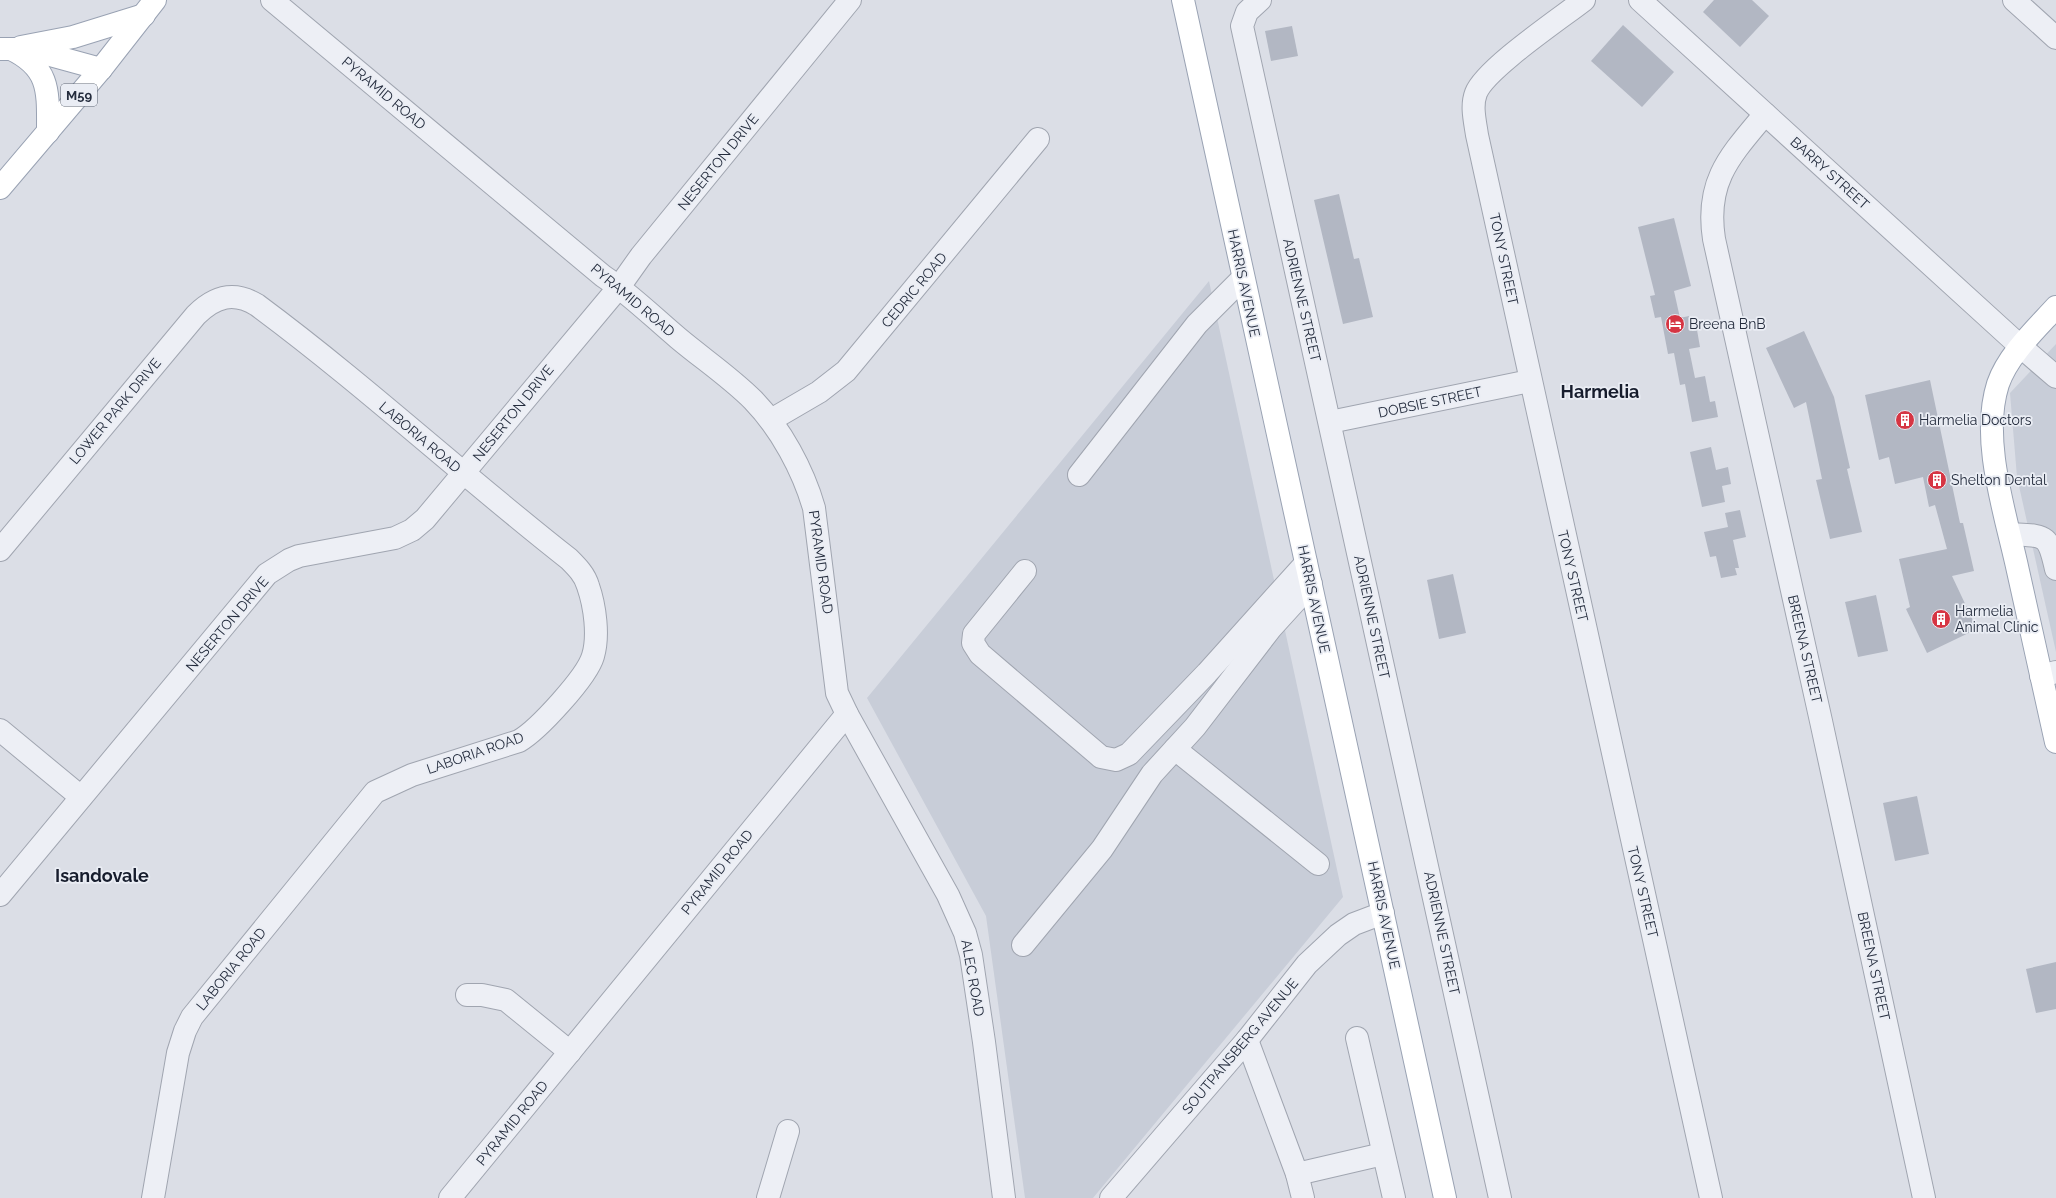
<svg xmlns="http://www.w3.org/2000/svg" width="2056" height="1198" font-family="Raleway,sans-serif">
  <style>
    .built { fill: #c8cdd8 }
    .building { fill: #b2b7c3 }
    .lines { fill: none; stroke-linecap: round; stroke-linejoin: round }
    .minor-casing { stroke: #a0a5b0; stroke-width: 24 }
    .major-casing { stroke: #99a2b3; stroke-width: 24 }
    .minor { stroke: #edeff5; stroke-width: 22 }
    .major { stroke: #fff; stroke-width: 22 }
    .labels { text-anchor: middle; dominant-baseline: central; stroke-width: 3.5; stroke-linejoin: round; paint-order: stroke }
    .shield { fill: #eaedf4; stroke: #5f6674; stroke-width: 1 }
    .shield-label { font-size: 13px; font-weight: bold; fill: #242c3d }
    .street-label { font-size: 14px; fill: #242c3d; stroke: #eaedf4 }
    .poi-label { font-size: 14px; fill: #242c3d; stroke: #eaedf4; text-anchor: start }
    .district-label { font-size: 18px; font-weight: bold; fill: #171d2d; stroke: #eaedf4 }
  </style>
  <rect width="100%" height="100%" fill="#dbdee6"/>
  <!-- built -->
  <g class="built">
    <path d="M 1209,281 L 1343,897 L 1093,1198 L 1025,1198 L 986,916 L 867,698 Z"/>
    <path d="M 2056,344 L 2056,652 L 2017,477 L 2010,393 Z"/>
  </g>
  <!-- building -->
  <g class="building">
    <path d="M 1714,0 L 1752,0 L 1769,16 L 1740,47 L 1703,12 Z"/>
    <path d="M 1623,25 L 1674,72 L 1642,107 L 1591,61 Z"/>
    <path d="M 1292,26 L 1298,56 L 1271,61 L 1265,31 Z"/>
    <path d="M 1339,194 L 1354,259 L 1359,258 L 1373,317 L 1343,324 L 1314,200 Z"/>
    <path d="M 1674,218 L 1691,286 L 1674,291 L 1680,318 L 1689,316 L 1692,331 L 1697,330 L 1700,347 L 1689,349 L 1695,378 L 1705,376 L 1710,402 L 1715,401 L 1718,417 L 1692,422 L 1685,384 L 1680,385 L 1674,353 L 1668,354 L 1661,317 L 1655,318 L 1650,296 L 1655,295 L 1638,227 Z"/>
    <path d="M 1804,331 L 1834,397 L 1850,468 L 1847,469 L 1862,532 L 1830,539 L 1816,480 L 1822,479 L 1806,402 L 1794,408 L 1766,348 Z"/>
    <path d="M 1930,380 L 1960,523 L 1963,523 L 1974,571 L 1952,576 L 1977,629 L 1927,653 L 1906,609 L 1910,607 L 1899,559 L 1947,549 L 1935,505 L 1929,507 L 1923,477 L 1895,484 L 1889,457 L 1879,460 L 1865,395 Z"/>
    <path d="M 1711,447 L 1716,470 L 1728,467 L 1731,484 L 1722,486 L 1725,502 L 1702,507 L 1690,452 Z"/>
    <path d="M 1740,510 L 1746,537 L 1733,540 L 1739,568 L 1735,568 L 1737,575 L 1721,578 L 1716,556 L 1710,557 L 1704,532 L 1728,527 L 1725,513 Z"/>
    <path d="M 1453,574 L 1466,633 L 1439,639 L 1427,580 Z"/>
    <path d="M 1876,595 L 1888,651 L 1858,657 L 1845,602 Z"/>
    <path d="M 1917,796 L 1929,854 L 1895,861 L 1883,803 Z"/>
    <path d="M 2056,962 L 2056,1009 L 2036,1013 L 2026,969 Z"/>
  </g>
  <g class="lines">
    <!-- minor casing -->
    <g class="minor-casing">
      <g id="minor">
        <path d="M 272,0 L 603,276 C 630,294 653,317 678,338 C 703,359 730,377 753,400 C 781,429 803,470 814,508 L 837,693 L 847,714 L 450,1198"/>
        <path d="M 1260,0 L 1247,12 L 1242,26 L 1500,1198"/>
        <path d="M 1584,0 C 1561,18 1485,69 1476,93 C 1471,106 1475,121 1477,135 L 1711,1198"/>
        <path d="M 1640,0 L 2020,346 L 2056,377"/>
        <path d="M 2014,0 L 2056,38"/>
        <path d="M 1765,114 C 1730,156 1705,181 1714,239 L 1821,721 L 1924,1198"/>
        <path d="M 771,420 L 819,392 L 846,371 L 1038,139"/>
        <path d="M 1330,422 L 1530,381"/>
        <path d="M 1079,475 L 1197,324 L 1243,278"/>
        <path d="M 2010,534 C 2046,536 2048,533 2056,569"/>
        <path d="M 0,550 L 196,315 C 215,296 234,291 257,305 C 365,385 463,476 569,559 C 577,567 585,575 588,586 C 595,606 599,636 593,656 C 587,677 538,730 519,741 L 412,775 L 375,792 L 192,1017 L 185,1031 L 178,1053 L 153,1198"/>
        <path d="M 1025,571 L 974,634 L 973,643 L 980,654 L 1101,757 L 1116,760 L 1129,754 L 1207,673 L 1306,563"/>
        <path d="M 2041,676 L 2056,672"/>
        <path d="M 847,714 L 948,895 L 965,933 L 971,955 L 984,1042 L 1004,1198"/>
        <path d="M 0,730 L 81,797"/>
        <path d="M 1175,749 L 1318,864"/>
        <path d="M 0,895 L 267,574 L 289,560 L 299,556 L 395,538 L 412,530 L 425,519 L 619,287 L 641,256 L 850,0"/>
        <path d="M 1023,945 L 1102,849 L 1152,774 L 1195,727 L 1271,628 L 1311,584"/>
        <path d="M 467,995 L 482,995 L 506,1000 L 570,1052"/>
        <path d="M 1357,1038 L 1394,1198"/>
        <path d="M 1247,1040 L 1297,1174 L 1303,1198"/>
        <path d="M 1297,1174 L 1383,1154"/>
        <path d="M 768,1198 L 788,1131"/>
        <path d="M 1111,1198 L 1247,1040 L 1307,964 L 1338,935 L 1354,924 L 1383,913"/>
      </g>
    </g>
    <!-- major casing -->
    <g class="major-casing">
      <g id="major">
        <path d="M 1183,0 L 1445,1198"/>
        <path d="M 21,47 L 73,37 L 144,15"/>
        <path d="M 0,49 L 28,49 L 101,69"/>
        <path d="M 11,49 C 51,68 48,93 48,132"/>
        <path d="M 0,188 L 101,69 L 155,0"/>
        <path d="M 2056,307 C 2036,329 2008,355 1998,384 C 1980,440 2006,515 2018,571 C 2031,628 2043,685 2056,742"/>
      </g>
    </g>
    <!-- minor -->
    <use href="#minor" class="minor"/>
    <!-- major -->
    <use href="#major" class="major"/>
  </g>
  <!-- icons -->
  <defs>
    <g id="hotel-disc" transform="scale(1)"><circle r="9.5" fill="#d63543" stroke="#eaedf4"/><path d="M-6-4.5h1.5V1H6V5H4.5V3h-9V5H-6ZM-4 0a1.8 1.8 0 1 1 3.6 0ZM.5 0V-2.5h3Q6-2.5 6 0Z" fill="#fff"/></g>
    <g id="building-disc" transform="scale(1)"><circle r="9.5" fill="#d63543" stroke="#eaedf4"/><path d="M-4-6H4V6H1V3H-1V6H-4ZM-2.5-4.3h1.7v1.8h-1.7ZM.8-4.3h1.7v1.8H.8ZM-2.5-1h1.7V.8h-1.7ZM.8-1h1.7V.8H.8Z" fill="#fff"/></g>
  </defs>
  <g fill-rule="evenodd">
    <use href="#hotel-disc" x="1675" y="324"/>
    <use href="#building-disc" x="1905" y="420"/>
    <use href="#building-disc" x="1937" y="480"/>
    <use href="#building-disc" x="1941" y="619"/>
  </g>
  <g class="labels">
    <!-- shield labels -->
    <rect class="shield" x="61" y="84" width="36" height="22" rx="3"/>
    <g class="shield-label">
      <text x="79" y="95">M59</text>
    </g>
    <!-- street labels -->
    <g class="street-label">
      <text transform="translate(384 93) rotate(40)">PYRAMID ROAD</text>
      <text transform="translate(718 162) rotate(-51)">NESERTON DRIVE</text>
      <text transform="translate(1830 173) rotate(42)">BARRY STREET</text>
      <text transform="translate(1504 259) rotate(78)">TONY STREET</text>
      <text transform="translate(1244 283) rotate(78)">HARRIS AVENUE</text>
      <text transform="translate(914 290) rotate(-50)">CEDRIC ROAD</text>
      <text transform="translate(633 300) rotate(40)">PYRAMID ROAD</text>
      <text transform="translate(1302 300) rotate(77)">ADRIENNE STREET</text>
      <text transform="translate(1430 402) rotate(-12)">DOBSIE STREET</text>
      <text transform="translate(115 411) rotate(-50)">LOWER PARK DRIVE</text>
      <text transform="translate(513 413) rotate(-51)">NESERTON DRIVE</text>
      <text transform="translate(420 437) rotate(40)">LABORIA ROAD</text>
      <text transform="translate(821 562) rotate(82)">PYRAMID ROAD</text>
      <text transform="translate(1573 576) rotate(77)">TONY STREET</text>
      <text transform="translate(1314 599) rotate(78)">HARRIS AVENUE</text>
      <text transform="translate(1372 617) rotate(78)">ADRIENNE STREET</text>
      <text transform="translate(227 624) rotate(-50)">NESERTON DRIVE</text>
      <text transform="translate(1805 649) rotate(77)">BREENA STREET</text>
      <text transform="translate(475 753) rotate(-19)">LABORIA ROAD</text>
      <text transform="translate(717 872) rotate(-51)">PYRAMID ROAD</text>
      <text transform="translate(1643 892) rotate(77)">TONY STREET</text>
      <text transform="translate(1384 915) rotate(78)">HARRIS AVENUE</text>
      <text transform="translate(1442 933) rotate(78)">ADRIENNE STREET</text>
      <text transform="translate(1874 966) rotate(78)">BREENA STREET</text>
      <text transform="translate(231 969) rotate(-51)">LABORIA ROAD</text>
      <text transform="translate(973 978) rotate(80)">ALEC ROAD</text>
      <text transform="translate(1240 1046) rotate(-50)">SOUTPANSBERG AVENUE</text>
      <text transform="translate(512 1123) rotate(-51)">PYRAMID ROAD</text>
    </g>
    <!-- poi labels -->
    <g class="poi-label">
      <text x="1689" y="324">Breena BnB</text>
      <text x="1919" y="420">Harmelia Doctors</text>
      <text x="1951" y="480">Shelton Dental</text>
      <text x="1955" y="611">Harmelia<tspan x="1955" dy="16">Animal Clinic</tspan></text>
    </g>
    <!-- district labels -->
    <g class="district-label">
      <text x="1600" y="391">Harmelia</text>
      <text x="102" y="875">Isandovale</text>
    </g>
  </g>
</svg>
